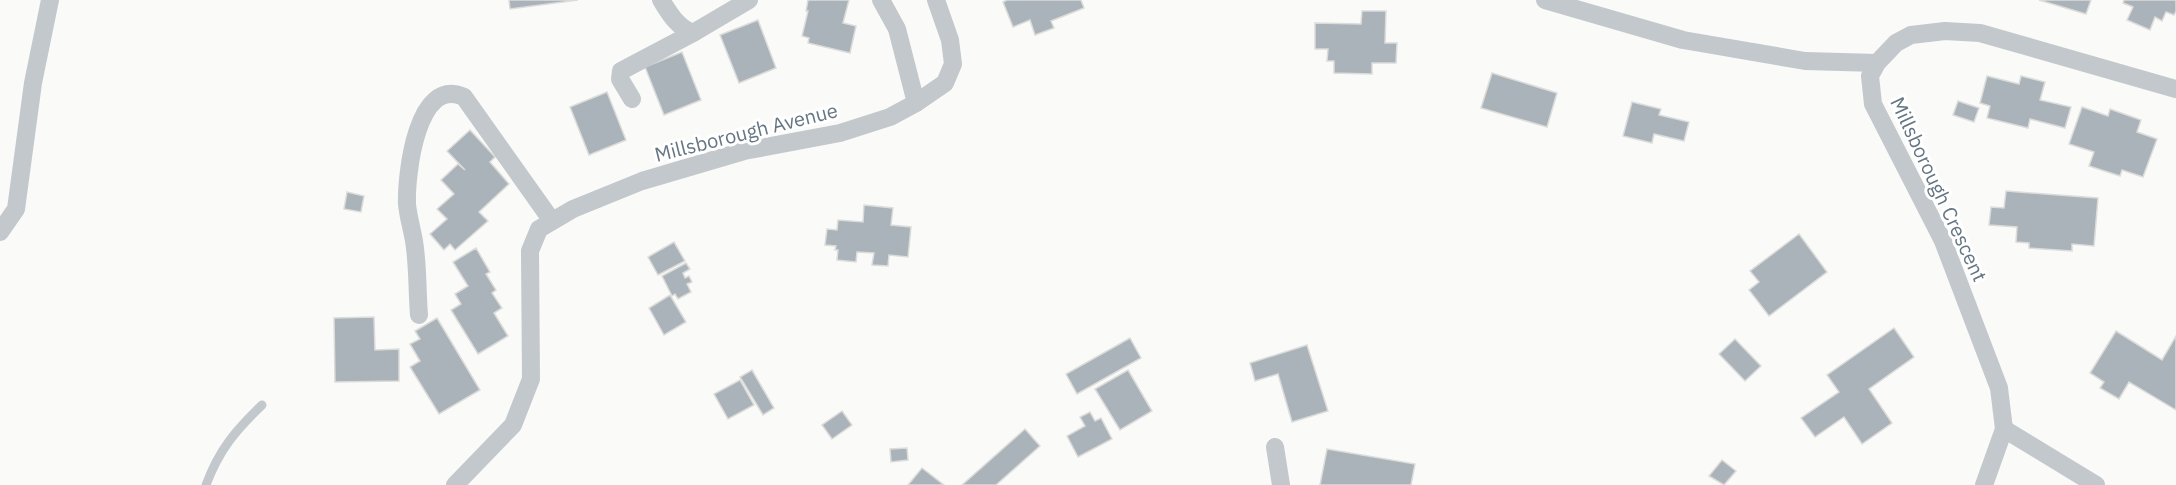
<svg xmlns="http://www.w3.org/2000/svg" width="2176" height="485" font-family="'IBM Plex Sans',sans-serif">
  <style>
    .building { fill: #aab3b9; stroke: #dcdcda; stroke-width: 1.5 }
    .lines { fill: none; stroke-linecap: round; stroke-linejoin: round }
    .lane { stroke: #c3c8cc; stroke-width: 9 }
    .street { stroke: #c3c8cc; stroke-width: 18 }
    .labels { text-anchor: middle; dominant-baseline: central; stroke-width: 6; stroke-linejoin: round; paint-order: stroke }
    .street-label { font-size: 20px; fill: #657683; stroke: #fff }
  </style>
  <rect width="100%" height="100%" fill="#fafaf8"/>
  <!-- building -->
  <g class="building">
    <path d="M 509,0 L 578,0 L 510,9 Z"/>
    <path d="M 808,0 L 849,0 L 843,23 L 856,26 L 850,53 L 808,43 L 809,38 L 802,36 L 808,11 L 806,11 Z"/>
    <path d="M 1007,0 L 1081,0 L 1084,8 L 1051,21 L 1054,28 L 1035,35 L 1030,20 L 1013,27 L 1003,2 Z"/>
    <path d="M 2039,0 L 2091,0 L 2086,14 Z"/>
    <path d="M 2124,0 L 2176,0 L 2176,11 L 2174,15 L 2166,12 L 2162,21 L 2155,17 L 2150,30 L 2127,20 L 2133,7 L 2123,3 Z"/>
    <path d="M 1362,11 L 1386,11 L 1385,43 L 1397,43 L 1396,63 L 1372,63 L 1372,74 L 1334,73 L 1334,61 L 1327,61 L 1328,49 L 1315,49 L 1315,23 L 1361,24 Z"/>
    <path d="M 758,20 L 776,68 L 739,83 L 720,35 Z"/>
    <path d="M 682,52 L 701,100 L 664,115 L 645,67 Z"/>
    <path d="M 1492,73 L 1557,93 L 1547,127 L 1481,108 Z"/>
    <path d="M 1987,76 L 2019,84 L 2021,76 L 2045,82 L 2040,100 L 2071,107 L 2065,128 L 2030,119 L 2028,128 L 1987,118 L 1990,106 L 1980,103 Z"/>
    <path d="M 607,92 L 626,140 L 589,155 L 570,107 Z"/>
    <path d="M 1958,101 L 1979,108 L 1974,122 L 1953,115 Z"/>
    <path d="M 1632,102 L 1661,109 L 1659,115 L 1689,122 L 1684,141 L 1654,134 L 1652,143 L 1623,136 Z"/>
    <path d="M 2082,107 L 2108,116 L 2110,109 L 2141,120 L 2137,132 L 2157,139 L 2143,177 L 2122,170 L 2120,176 L 2089,166 L 2094,152 L 2069,144 Z"/>
    <path d="M 470,130 L 495,157 L 490,162 L 509,184 L 479,212 L 488,221 L 455,250 L 450,244 L 444,250 L 430,234 L 447,219 L 437,209 L 454,194 L 441,180 L 458,164 L 465,170 L 447,151 Z"/>
    <path d="M 2006,191 L 2098,198 L 2094,246 L 2072,244 L 2072,251 L 2029,248 L 2029,243 L 2016,242 L 2017,227 L 1989,225 L 1991,207 L 2004,208 Z"/>
    <path d="M 347,192 L 364,196 L 361,212 L 344,209 Z"/>
    <path d="M 864,205 L 893,208 L 891,225 L 911,227 L 908,257 L 889,255 L 888,266 L 872,265 L 874,253 L 857,252 L 856,262 L 837,260 L 838,250 L 835,250 L 836,246 L 825,245 L 827,229 L 837,230 L 838,220 L 863,222 Z"/>
    <path d="M 1799,234 L 1827,272 L 1769,316 L 1749,290 L 1759,282 L 1750,271 Z"/>
    <path d="M 674,242 L 685,261 L 658,275 L 648,257 Z"/>
    <path d="M 476,248 L 490,272 L 486,274 L 496,290 L 492,293 L 502,308 L 494,313 L 508,336 L 478,354 L 451,310 L 461,304 L 455,294 L 468,286 L 453,262 Z"/>
    <path d="M 686,263 L 690,269 L 683,273 L 685,278 L 689,276 L 692,282 L 687,284 L 691,292 L 678,299 L 675,294 L 672,296 L 662,276 Z"/>
    <path d="M 670,295 L 686,322 L 664,335 L 649,308 Z"/>
    <path d="M 374,317 L 375,350 L 399,349 L 399,381 L 335,382 L 334,318 Z"/>
    <path d="M 437,318 L 480,390 L 439,414 L 410,367 L 420,361 L 410,344 L 420,339 L 415,331 Z"/>
    <path d="M 1894,328 L 1914,357 L 1869,389 L 1892,423 L 1862,444 L 1844,417 L 1815,437 L 1801,418 L 1839,392 L 1827,375 Z"/>
    <path d="M 2116,331 L 2162,360 L 2176,336 L 2176,410 L 2129,382 L 2119,399 L 2100,388 L 2104,382 L 2090,373 Z"/>
    <path d="M 1130,338 L 1141,358 L 1077,394 L 1066,374 Z"/>
    <path d="M 1735,339 L 1761,366 L 1745,381 L 1719,354 Z"/>
    <path d="M 1307,345 L 1328,411 L 1292,422 L 1278,374 L 1255,381 L 1250,363 Z"/>
    <path d="M 752,370 L 774,408 L 763,415 L 740,377 Z"/>
    <path d="M 1128,370 L 1152,411 L 1120,430 L 1095,389 Z"/>
    <path d="M 740,380 L 754,405 L 728,419 L 714,394 Z"/>
    <path d="M 842,411 L 852,425 L 832,439 L 822,425 Z"/>
    <path d="M 1090,412 L 1095,421 L 1101,418 L 1112,439 L 1078,457 L 1067,436 L 1085,426 L 1080,417 Z"/>
    <path d="M 1025,429 L 1040,446 L 996,485 L 962,485 Z"/>
    <path d="M 907,448 L 908,460 L 891,462 L 890,449 Z"/>
    <path d="M 1327,449 L 1415,464 L 1411,485 L 1320,485 Z"/>
    <path d="M 1722,460 L 1736,471 L 1724,485 L 1709,476 Z"/>
    <path d="M 922,468 L 944,485 L 908,485 Z"/>
  </g>
  <g class="lines">
    <!-- lane -->
    <path class="lane" d="M 206,485 C 219,450 235,431 262,405"/>
    <!-- street -->
    <g class="street">
      <path d="M 661,0 C 670,14 677,27 693,33 L 749,0"/>
      <path d="M 881,0 L 897,29 L 916,103"/>
      <path d="M 1545,0 L 1683,40 L 1805,61 L 1877,63"/>
      <path d="M 632,99 L 620,79 L 621,71 L 693,33"/>
      <path d="M 0,232 L 16,209 L 33,83 L 50,0"/>
      <path d="M 419,315 C 417,290 418,265 414,241 C 412,229 408,216 407,204 C 406,174 417,75 464,97 L 552,221"/>
      <path d="M 2004,429 L 2096,485"/>
      <path d="M 1275,447 L 1281,485"/>
      <path d="M 455,485 L 513,425 L 531,379 L 530,251 L 539,229 L 573,209 L 642,181 L 744,151 L 840,133 L 890,117 L 916,103 L 945,83 L 953,64 L 950,40 L 936,0"/>
      <path d="M 1984,485 L 2004,429 L 1999,388 L 1943,241 L 1873,104 L 1870,76 L 1877,63 L 1896,43 L 1911,35 L 1945,31 L 1980,33 L 2176,89"/>
    </g>
  </g>
  <g class="labels">
    <!-- street labels -->
    <g class="street-label">
      <text transform="translate(746 132) rotate(-14)">Millsborough Avenue</text>
      <text transform="translate(1939 189) rotate(65)">Millsborough Crescent</text>
    </g>
  </g>
</svg>
